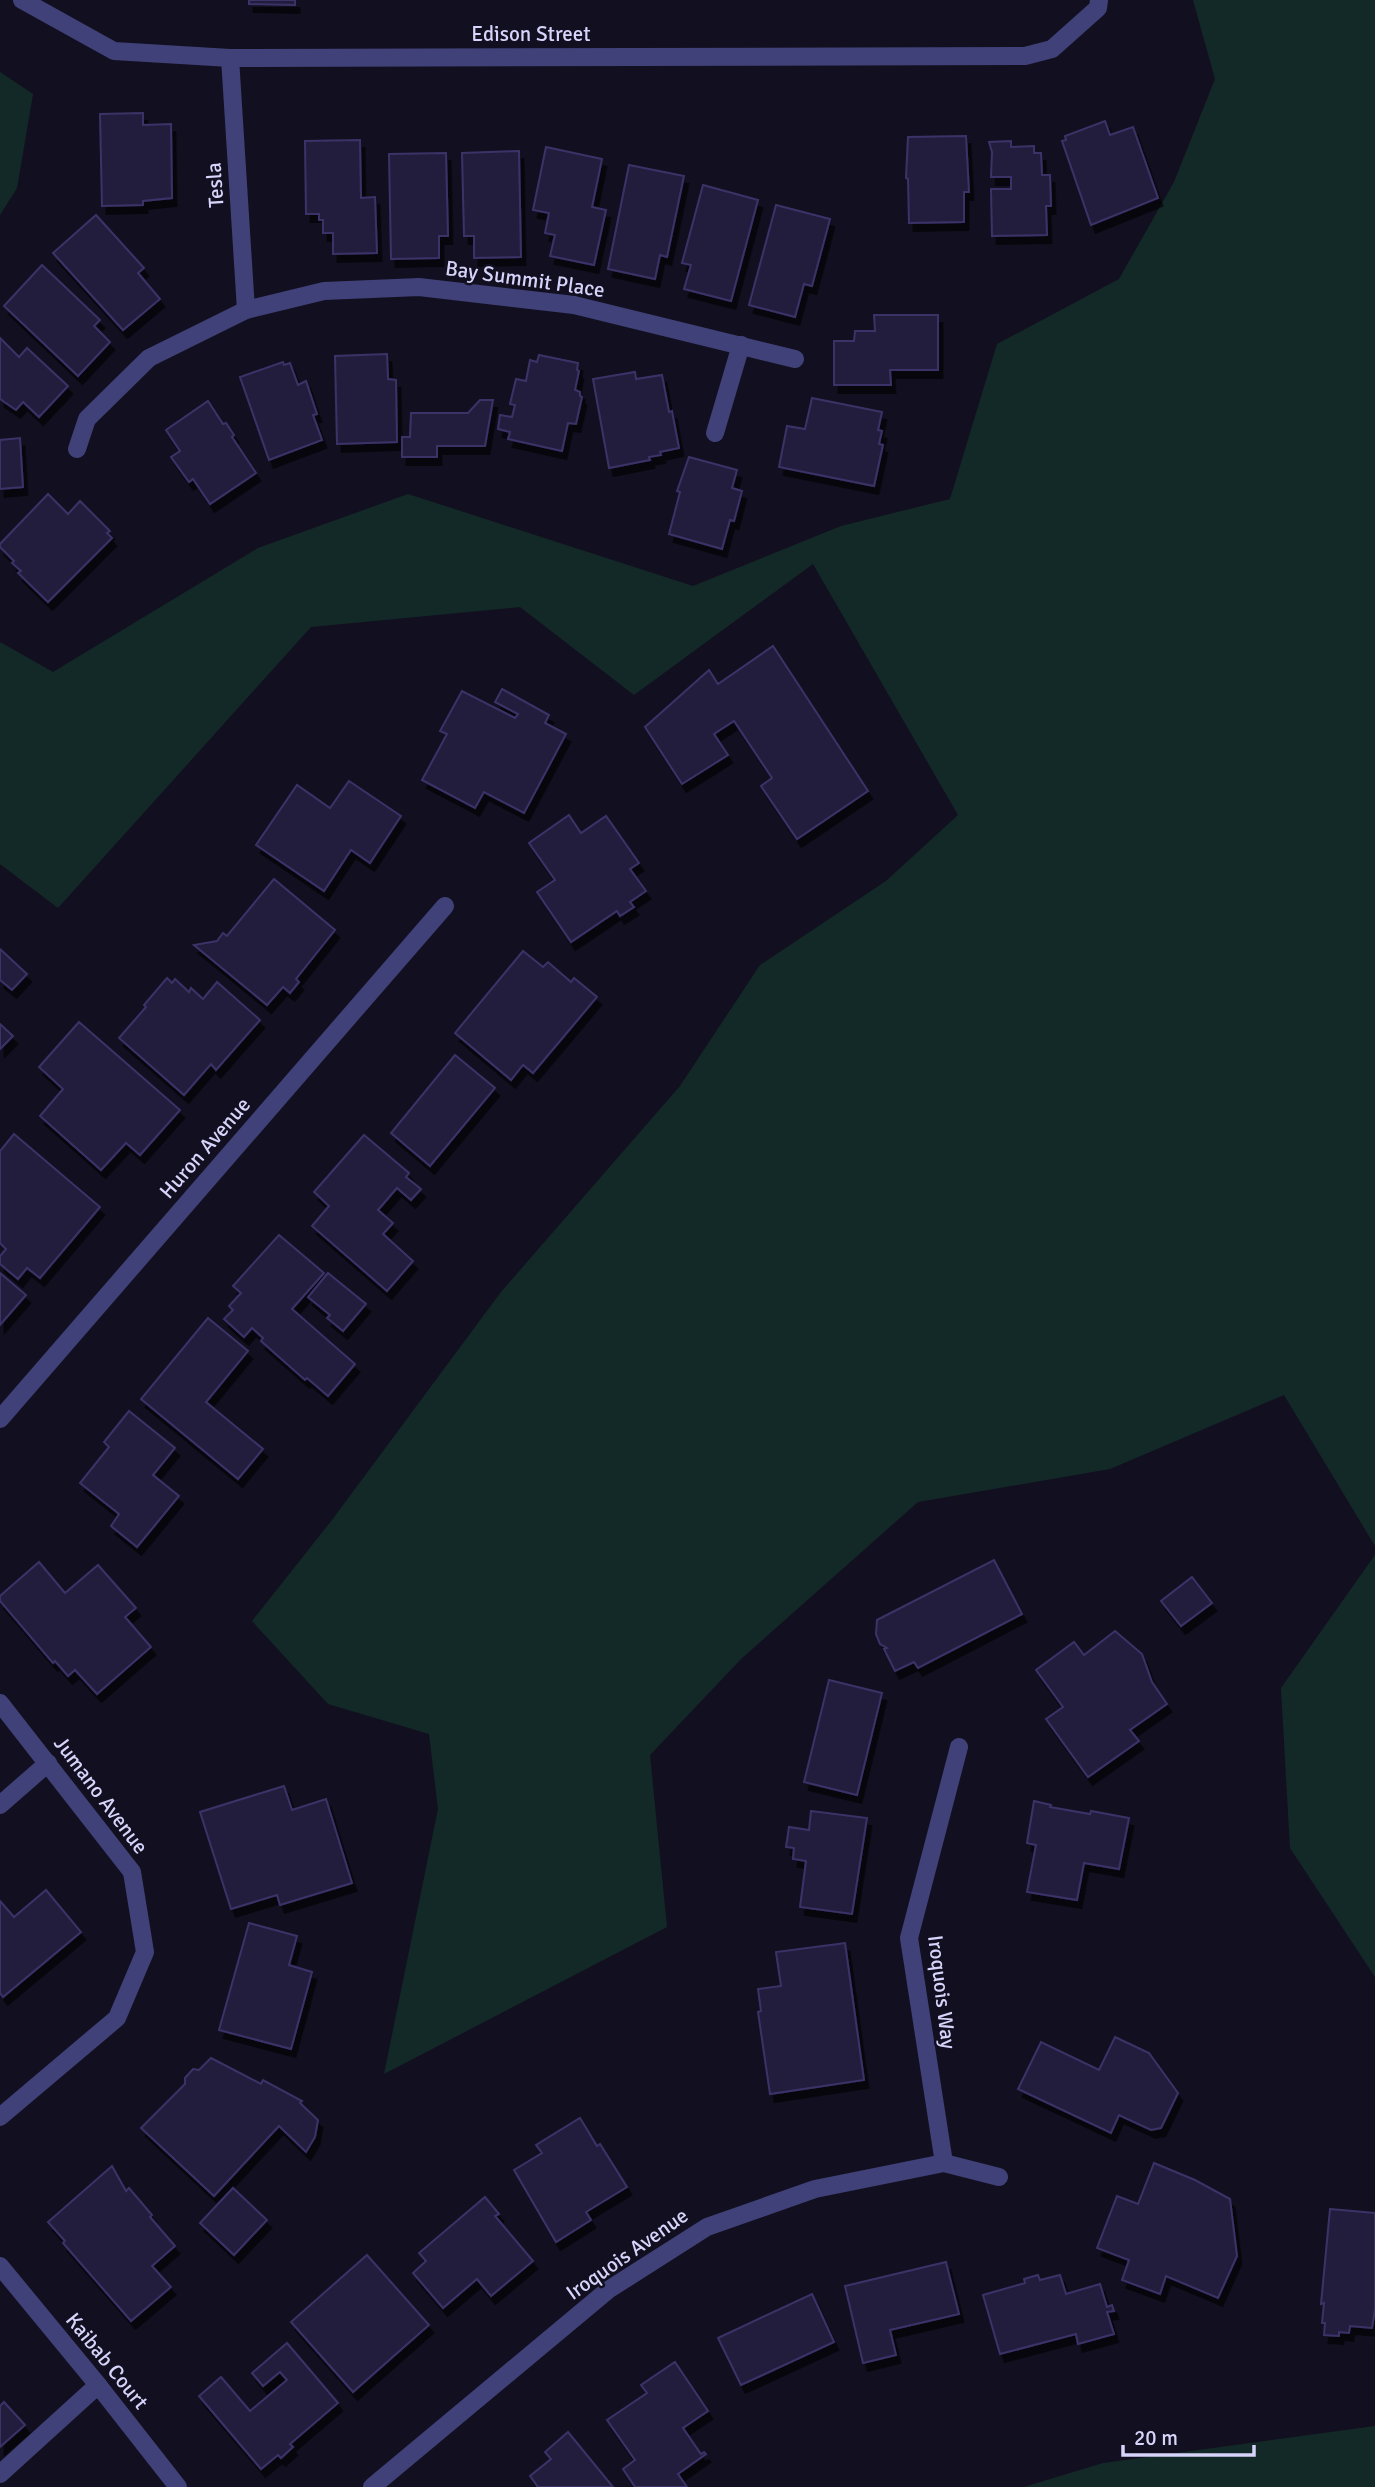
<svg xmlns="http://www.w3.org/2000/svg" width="1375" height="2487" font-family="Signika,sans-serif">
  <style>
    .green { fill: #132927 }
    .building { fill: #231e3e; stroke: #3b3367; stroke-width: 2; filter: url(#shadow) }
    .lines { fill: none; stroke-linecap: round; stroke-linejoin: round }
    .service { stroke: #404179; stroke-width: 18 }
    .minor { stroke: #404179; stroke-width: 18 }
    .tertiary { stroke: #404179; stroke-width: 18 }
    .labels { text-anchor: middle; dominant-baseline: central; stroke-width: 5; stroke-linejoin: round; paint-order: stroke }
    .street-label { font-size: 21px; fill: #d6d4fa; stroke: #121020 }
  </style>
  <defs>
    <filter id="shadow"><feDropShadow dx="4.5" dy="8" stdDeviation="0" flood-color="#0009"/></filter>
  </defs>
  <rect width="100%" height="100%" fill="#121020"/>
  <!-- green -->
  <g class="green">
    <path d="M 1193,0 L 1375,0 L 1375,1546 L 1284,1395 L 1110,1469 L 918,1502 L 741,1659 L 650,1755 L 667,1927 L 384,2074 L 438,1809 L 429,1734 L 328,1704 L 252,1621 L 332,1520 L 501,1292 L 680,1086 L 760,965 L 886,881 L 958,815 L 813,564 L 634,695 L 520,607 L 311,627 L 58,908 L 0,864 L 0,642 L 53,672 L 258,548 L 408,494 L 693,586 L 841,526 L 950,499 L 997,344 L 1119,279 L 1174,182 L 1215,79 Z"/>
    <path d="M 0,72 L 33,94 L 17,188 L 0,215 Z"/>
    <path d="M 1375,1555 L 1375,1977 L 1290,1848 L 1281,1688 Z"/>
    <path d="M 1375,2426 L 1375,2487 L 1024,2487 L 1103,2463 Z"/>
  </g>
  <!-- building -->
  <g class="building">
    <path d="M 249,0 L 295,0 L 295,5 L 249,4 Z"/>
    <path d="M 143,113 L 143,125 L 171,124 L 172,198 L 143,201 L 143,205 L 102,206 L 100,114 Z"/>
    <path d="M 1105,121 L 1110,135 L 1133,127 L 1158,198 L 1091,225 L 1062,141 L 1066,140 L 1065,136 Z"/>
    <path d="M 966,136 L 969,192 L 964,192 L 964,222 L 909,223 L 908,179 L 906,178 L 908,137 Z"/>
    <path d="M 360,140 L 361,198 L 375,197 L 377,253 L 333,254 L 333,233 L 323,233 L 323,220 L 319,220 L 319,214 L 306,214 L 305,141 Z"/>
    <path d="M 1011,141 L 1011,147 L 1034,146 L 1034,153 L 1041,153 L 1042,175 L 1050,175 L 1051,206 L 1046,206 L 1047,235 L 992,236 L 991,189 L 1011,189 L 1011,177 L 991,177 L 992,152 L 989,142 Z"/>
    <path d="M 546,147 L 602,159 L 592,207 L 606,210 L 594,265 L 550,256 L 555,235 L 545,233 L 549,213 L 533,210 Z"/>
    <path d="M 519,151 L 521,257 L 474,258 L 474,236 L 464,236 L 462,153 Z"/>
    <path d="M 446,153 L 448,236 L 439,236 L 439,258 L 391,259 L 389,154 Z"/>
    <path d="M 629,165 L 684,176 L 667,257 L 660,255 L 655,279 L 608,269 Z"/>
    <path d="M 703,185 L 758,200 L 731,301 L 684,289 L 691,265 L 682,263 Z"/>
    <path d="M 776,205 L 830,219 L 812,286 L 804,284 L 795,317 L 749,305 Z"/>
    <path d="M 96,215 L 144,268 L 138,273 L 160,299 L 123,330 L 53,253 Z"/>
    <path d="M 42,265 L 100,320 L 94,326 L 110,342 L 78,376 L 4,306 Z"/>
    <path d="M 874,315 L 938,315 L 938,370 L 890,370 L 891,385 L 834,385 L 834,341 L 854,341 L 855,331 L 875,331 Z"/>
    <path d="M 0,338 L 19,357 L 27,348 L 68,386 L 39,417 L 23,402 L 16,410 L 0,399 Z"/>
    <path d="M 387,354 L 388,379 L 396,380 L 397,442 L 337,444 L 335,356 Z"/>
    <path d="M 539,355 L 578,363 L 577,370 L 579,371 L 575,390 L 580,392 L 580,396 L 582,397 L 576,424 L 568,423 L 562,451 L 508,439 L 510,432 L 498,429 L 500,415 L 512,417 L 515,405 L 510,404 L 516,379 L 526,381 L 530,360 L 537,362 Z"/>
    <path d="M 283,362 L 284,365 L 290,363 L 298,385 L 306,381 L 317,414 L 313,415 L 322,440 L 269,460 L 240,377 Z"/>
    <path d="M 635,372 L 636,379 L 662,375 L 669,412 L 672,411 L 679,448 L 660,452 L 661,455 L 649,457 L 650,460 L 609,468 L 593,379 Z"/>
    <path d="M 812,398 L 882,412 L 878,430 L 882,431 L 879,444 L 883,445 L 874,486 L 779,467 L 787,426 L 805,429 Z"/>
    <path d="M 480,400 L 493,400 L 485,446 L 437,446 L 437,457 L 402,457 L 402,437 L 410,437 L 411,413 L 468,413 Z"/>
    <path d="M 208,401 L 223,424 L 226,423 L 234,435 L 232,437 L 256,473 L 210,504 L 193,479 L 189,482 L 171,457 L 180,451 L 166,430 Z"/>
    <path d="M 20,438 L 23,487 L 0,489 L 0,440 Z"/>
    <path d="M 689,457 L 737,470 L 732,488 L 742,491 L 734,521 L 730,520 L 722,549 L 669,534 L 680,492 L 677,491 Z"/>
    <path d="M 48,494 L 68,514 L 80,501 L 110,531 L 107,533 L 112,538 L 48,602 L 18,573 L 21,571 L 12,563 L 14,561 L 0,547 L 0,544 Z"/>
    <path d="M 773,646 L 868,791 L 797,839 L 761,786 L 772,778 L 734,721 L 714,734 L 728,755 L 682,784 L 645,727 L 709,670 L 718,684 Z"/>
    <path d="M 502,689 L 549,715 L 545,723 L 566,734 L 524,813 L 484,792 L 475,808 L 422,780 L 447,734 L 440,731 L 462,691 L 515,718 L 518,714 L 495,702 Z"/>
    <path d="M 349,781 L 401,816 L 370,863 L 351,850 L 324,891 L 256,845 L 297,785 L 330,808 Z"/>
    <path d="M 569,815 L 581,833 L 606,816 L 639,863 L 630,869 L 646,891 L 630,902 L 634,907 L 620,916 L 617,911 L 571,942 L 537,892 L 555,880 L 529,843 Z"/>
    <path d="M 274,879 L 335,930 L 296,979 L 299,982 L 290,993 L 283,987 L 267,1005 L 194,945 L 217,941 L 223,933 L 227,936 Z"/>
    <path d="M 0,949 L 27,974 L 12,990 L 0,980 Z"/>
    <path d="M 523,951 L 543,967 L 548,962 L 571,982 L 574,978 L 597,997 L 533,1073 L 523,1065 L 511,1080 L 455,1033 Z"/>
    <path d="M 167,978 L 172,983 L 175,979 L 189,992 L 191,988 L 203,999 L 217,982 L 260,1020 L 216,1070 L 211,1064 L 184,1095 L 119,1038 L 146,1007 L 144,1005 Z"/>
    <path d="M 79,1022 L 180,1110 L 140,1155 L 126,1143 L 101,1170 L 40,1116 L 63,1089 L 39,1067 Z"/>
    <path d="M 0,1024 L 13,1036 L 0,1049 Z"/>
    <path d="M 455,1055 L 495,1088 L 430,1166 L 391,1133 Z"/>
    <path d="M 14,1134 L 100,1207 L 40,1278 L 27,1268 L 18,1279 L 0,1264 L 0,1256 L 6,1249 L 0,1243 L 0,1151 Z"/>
    <path d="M 364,1135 L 409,1173 L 406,1177 L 421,1189 L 411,1200 L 397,1188 L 378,1210 L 393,1223 L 383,1234 L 413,1261 L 387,1291 L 312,1226 L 329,1206 L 314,1192 Z"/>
    <path d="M 279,1235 L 324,1273 L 292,1309 L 355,1364 L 328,1396 L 307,1378 L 305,1380 L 261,1341 L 263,1338 L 252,1328 L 244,1337 L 224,1319 L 233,1310 L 229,1306 L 241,1293 L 233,1286 Z"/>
    <path d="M 0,1273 L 26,1295 L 0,1325 Z"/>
    <path d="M 328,1273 L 366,1304 L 343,1331 L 327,1318 L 330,1315 L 308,1297 Z"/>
    <path d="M 208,1318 L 248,1351 L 206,1402 L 263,1449 L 238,1479 L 141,1399 Z"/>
    <path d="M 129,1411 L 175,1448 L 153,1475 L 179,1496 L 137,1547 L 111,1526 L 119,1514 L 80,1483 L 109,1447 L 104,1442 Z"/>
    <path d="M 994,1560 L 1022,1614 L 918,1668 L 914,1662 L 895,1671 L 884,1649 L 887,1648 L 880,1644 L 876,1634 L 877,1620 Z"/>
    <path d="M 39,1562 L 65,1593 L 98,1565 L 136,1608 L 125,1617 L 151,1647 L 97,1694 L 75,1670 L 68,1676 L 55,1661 L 53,1663 L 0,1601 L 0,1596 Z"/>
    <path d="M 1192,1577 L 1212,1603 L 1181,1626 L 1161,1601 Z"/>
    <path d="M 1115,1631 L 1142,1654 L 1152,1682 L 1167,1704 L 1130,1730 L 1139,1741 L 1088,1777 L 1046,1719 L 1063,1707 L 1036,1670 L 1074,1642 L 1084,1655 Z"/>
    <path d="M 829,1680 L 882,1693 L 857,1795 L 804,1782 Z"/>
    <path d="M 284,1786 L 292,1810 L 326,1799 L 352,1883 L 280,1905 L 277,1895 L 231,1909 L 200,1812 Z"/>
    <path d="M 1034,1801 L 1051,1805 L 1050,1807 L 1090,1814 L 1091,1811 L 1129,1818 L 1119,1869 L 1084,1863 L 1077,1900 L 1027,1892 L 1036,1845 L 1027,1843 Z"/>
    <path d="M 811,1811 L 867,1818 L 852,1914 L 800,1907 L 806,1861 L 793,1859 L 794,1848 L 786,1847 L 789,1827 L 809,1830 Z"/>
    <path d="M 46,1890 L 81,1932 L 3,1997 L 0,1993 L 0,1901 L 14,1917 Z"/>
    <path d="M 249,1923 L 297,1936 L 289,1965 L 312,1972 L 291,2049 L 219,2030 Z"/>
    <path d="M 845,1943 L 864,2080 L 770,2094 L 758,2012 L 761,2011 L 758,1989 L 781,1986 L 776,1952 Z"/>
    <path d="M 1115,2037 L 1149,2053 L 1178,2093 L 1161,2128 L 1151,2130 L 1119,2115 L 1111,2133 L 1018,2089 L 1041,2042 L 1099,2070 Z"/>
    <path d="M 211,2058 L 261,2084 L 263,2080 L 302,2101 L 300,2103 L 318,2120 L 315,2137 L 306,2152 L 279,2126 L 214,2196 L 141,2128 L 185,2084 L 185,2078 L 193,2069 L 199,2070 Z"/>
    <path d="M 580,2118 L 597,2146 L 600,2144 L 627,2187 L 586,2212 L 591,2220 L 556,2242 L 514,2170 L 542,2153 L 536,2145 Z"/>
    <path d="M 1154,2163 L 1195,2180 L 1230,2199 L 1237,2256 L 1218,2298 L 1166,2276 L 1160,2294 L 1122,2280 L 1129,2260 L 1097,2248 L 1117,2196 L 1138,2204 Z"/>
    <path d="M 112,2166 L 126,2191 L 129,2188 L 152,2215 L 150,2217 L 175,2246 L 152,2266 L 171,2287 L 131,2321 L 63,2243 L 65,2241 L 48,2222 Z"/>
    <path d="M 233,2188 L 267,2220 L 234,2255 L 200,2223 Z"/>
    <path d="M 485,2197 L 499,2214 L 495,2216 L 533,2261 L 491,2296 L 477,2279 L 443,2308 L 413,2273 L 426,2261 L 419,2253 Z"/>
    <path d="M 1330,2209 L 1375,2213 L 1375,2309 L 1372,2328 L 1350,2326 L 1349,2333 L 1339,2332 L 1339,2336 L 1324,2335 L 1325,2323 L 1322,2323 L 1324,2303 L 1321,2304 Z"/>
    <path d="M 367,2255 L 429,2325 L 353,2392 L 291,2322 Z"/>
    <path d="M 946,2262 L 959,2314 L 890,2330 L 896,2355 L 863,2363 L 845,2286 Z"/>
    <path d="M 1038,2275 L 1040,2280 L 1060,2275 L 1066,2294 L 1100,2284 L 1107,2307 L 1112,2305 L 1114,2311 L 1107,2312 L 1114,2334 L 1078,2344 L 1076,2334 L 1000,2354 L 983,2295 L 1025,2283 L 1024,2279 Z"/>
    <path d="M 812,2294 L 834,2342 L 741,2385 L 718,2338 Z"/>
    <path d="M 287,2343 L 338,2403 L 290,2444 L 293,2447 L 281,2458 L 278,2455 L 261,2469 L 199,2396 L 221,2377 L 250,2411 L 287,2380 L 280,2372 L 263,2386 L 252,2373 Z"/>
    <path d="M 675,2362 L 708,2411 L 683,2428 L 701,2454 L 704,2452 L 706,2454 L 678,2474 L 687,2487 L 635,2487 L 623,2469 L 635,2460 L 607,2420 L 647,2393 L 641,2385 Z"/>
    <path d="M 4,2402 L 25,2425 L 0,2447 L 0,2406 Z"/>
    <path d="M 568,2432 L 613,2487 L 538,2487 L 530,2476 L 551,2459 L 545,2452 Z"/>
  </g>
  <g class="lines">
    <!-- service -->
    <g class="service">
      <path d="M 0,1805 L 48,1763"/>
      <path d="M 0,2474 L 98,2385"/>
    </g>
    <!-- minor -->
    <g class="minor">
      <path d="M 230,58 L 246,310"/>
      <path d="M 715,433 L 741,345"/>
      <path d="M 77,449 L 87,419 L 149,358 L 246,310 L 324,291 L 419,287 L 574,305 L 795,359"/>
      <path d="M 0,1419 L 445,906"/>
      <path d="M 0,1703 L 132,1872 L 145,1952 L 117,2018 L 0,2117"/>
      <path d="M 944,2163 L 909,1938 L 959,1747"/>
      <path d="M 0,2266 L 98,2385 L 178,2487"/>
      <path d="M 372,2487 L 608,2290 L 707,2227 L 815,2189 L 944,2163 L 999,2177"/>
    </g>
    <!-- tertiary -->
    <path class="tertiary" d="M 22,0 L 114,51 L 230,58 L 1025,56 L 1052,49 L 1098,8 L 1099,0"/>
  </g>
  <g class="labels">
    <!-- street labels -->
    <g class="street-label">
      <text x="531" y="34">Edison Street</text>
      <text transform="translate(215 185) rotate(-94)">Tesla</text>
      <text transform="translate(525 279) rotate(8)">Bay Summit Place</text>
      <text transform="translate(205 1148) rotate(-49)">Huron Avenue</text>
      <text transform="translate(101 1795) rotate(53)">Jumano Avenue</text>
      <text transform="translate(942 1992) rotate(83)">Iroquois Way</text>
      <text transform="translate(627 2254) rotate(-35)">Iroquois Avenue</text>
      <text transform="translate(107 2361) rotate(51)">Kaibab Court</text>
    </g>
  </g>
  <!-- scale -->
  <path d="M1123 2445v10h131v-10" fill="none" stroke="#d6d4fa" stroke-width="3.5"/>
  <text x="1134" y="2445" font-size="21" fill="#d6d4fa" stroke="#121020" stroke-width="5" paint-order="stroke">20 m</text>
</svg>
